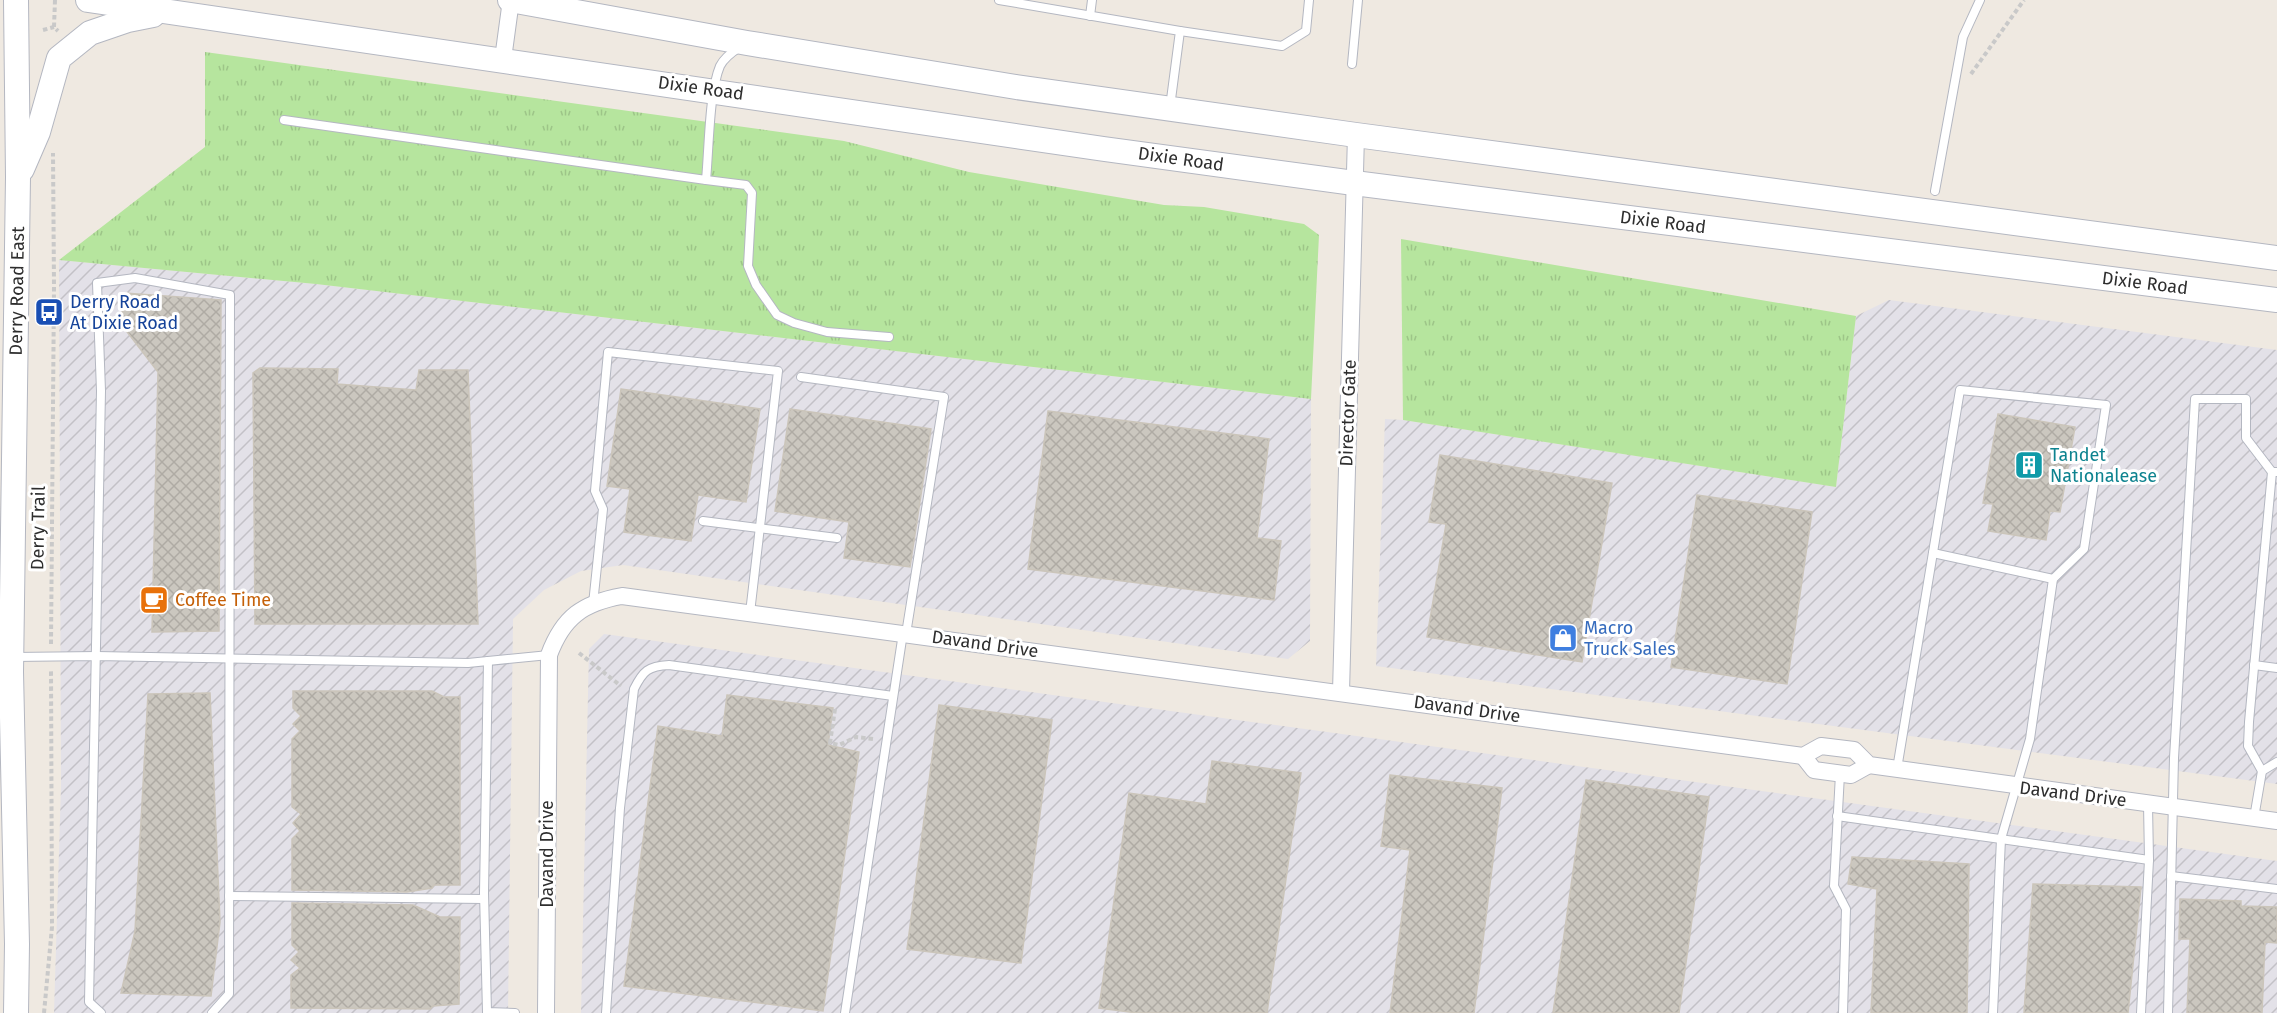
<svg xmlns="http://www.w3.org/2000/svg" width="2277" height="1013" font-family="'Fira Sans',sans-serif">
  <style>
    .industrial { fill: url(#industrial-furrows) }
    .grass { fill: url(#grass-tufts) }
    .building { fill: url(#building-cross-hatch); stroke: #cbc5ba; stroke-width: 1.5 }
    .lines { fill: none; stroke-linecap: round; stroke-linejoin: round }
    .lane-casing { stroke: #b4b7c1; stroke-width: 10 }
    .street-casing { stroke: #b4b7c1; stroke-width: 18 }
    .secondary-casing { stroke: #b4b7c1; stroke-width: 26 }
    .path { stroke: #c9c9c9; stroke-width: 4; stroke-dasharray: 4.5 3; stroke-linecap: butt }
    .lane { stroke: #fff; stroke-width: 8 }
    .street { stroke: #fff; stroke-width: 16 }
    .secondary { stroke: #fff; stroke-width: 24 }
    .labels { text-anchor: middle; dominant-baseline: central; stroke-width: 6; stroke-linejoin: round; paint-order: stroke }
    .street-label { font-size: 18px; fill: #2e2e2e; stroke: #fff }
    .transit-label { font-size: 18px; fill: #164399; stroke: #fff; text-anchor: start }
    .culture-label { font-size: 18px; fill: #0d838f; stroke: #fff; text-anchor: start }
    .food-label { font-size: 18px; fill: #c56008; stroke: #fff; text-anchor: start }
    .shop-label { font-size: 18px; fill: #366cbe; stroke: #fff; text-anchor: start }
  </style>
  <defs>
    <pattern id="industrial-furrows" width="10" height="10" patternUnits="userSpaceOnUse" patternTransform="scale(1.5)"><rect width="10" height="10" fill="#e3e1e8"/><path d="M-1 1l2-2M0 10L10 0M9 11l2-2" fill="none" stroke="#c3c1c7"/></pattern>
    <pattern id="grass-tufts" width="24" height="20" patternUnits="userSpaceOnUse" patternTransform="scale(1.5)"><rect width="24" height="20" fill="#b6e59e"/><path d="M3 7l-1-3M5 7V3M7 7l1-3M15 17l-1-3M17 17v-4M19 17l1-3" fill="none" stroke="#9dc588"/></pattern>
    <pattern id="building-cross-hatch" width="8" height="8" patternUnits="userSpaceOnUse" patternTransform="scale(1.5)"><rect width="8" height="8" fill="#cbc7bf"/><path d="M0 0l8 8M0 8l8-8" fill="none" stroke="#afaba4"/></pattern>
  </defs>
  <rect width="100%" height="100%" fill="#efe9e1"/>
  <!-- industrial -->
  <g class="industrial">
    <path d="M 59,260 L 316,284 L 1311,399 L 1310,641 L 1288,659 L 623,565 L 581,571 L 544,590 L 513,619 L 508,1013 L 54,1013 L 61,787 Z"/>
    <path d="M 1889,300 L 2277,350 L 2277,784 L 1376,666 L 1385,419 L 1403,420 L 1836,487 L 1856,316 Z"/>
    <path d="M 604,634 L 2277,861 L 2277,1013 L 581,1013 L 589,649 Z"/>
  </g>
  <!-- grass -->
  <g class="grass">
    <path d="M 205,52 L 844,141 L 969,172 L 1164,205 L 1204,207 L 1304,224 L 1319,235 L 1311,399 L 316,284 L 59,260 L 205,147 Z"/>
    <path d="M 1401,239 L 1856,316 L 1836,487 L 1403,420 Z"/>
  </g>
  <!-- building -->
  <g class="building">
    <path d="M 124,293 L 221,300 L 219,631 L 152,632 L 158,372 L 121,324 Z"/>
    <path d="M 260,368 L 338,369 L 337,384 L 416,390 L 419,370 L 468,370 L 478,624 L 255,624 L 253,373 Z"/>
    <path d="M 621,389 L 760,409 L 746,502 L 698,495 L 691,541 L 624,532 L 630,489 L 607,486 Z"/>
    <path d="M 790,409 L 931,429 L 910,567 L 844,558 L 849,522 L 775,511 Z"/>
    <path d="M 1048,411 L 1269,439 L 1257,538 L 1281,541 L 1274,600 L 1028,569 Z"/>
    <path d="M 1998,414 L 2075,427 L 2060,512 L 2050,511 L 2046,540 L 1988,531 L 1993,504 L 1983,503 Z"/>
    <path d="M 1440,455 L 1612,483 L 1582,662 L 1427,637 L 1446,524 L 1429,522 Z"/>
    <path d="M 1697,495 L 1812,512 L 1787,684 L 1671,667 Z"/>
    <path d="M 293,691 L 432,691 L 444,697 L 460,697 L 460,885 L 434,885 L 432,888 L 407,892 L 292,890 L 292,839 L 300,831 L 293,823 L 301,814 L 292,807 L 292,739 L 300,731 L 293,724 L 301,716 L 293,708 Z"/>
    <path d="M 210,693 L 220,922 L 211,996 L 121,993 L 135,931 L 148,694 Z"/>
    <path d="M 727,695 L 833,708 L 828,745 L 859,752 L 823,1011 L 624,986 L 658,726 L 722,736 Z"/>
    <path d="M 939,705 L 1052,720 L 1021,963 L 907,949 Z"/>
    <path d="M 1212,761 L 1301,773 L 1267,1013 L 1137,1013 L 1099,1008 L 1129,793 L 1206,804 Z"/>
    <path d="M 1390,775 L 1502,788 L 1474,1013 L 1390,1013 L 1410,850 L 1381,846 Z"/>
    <path d="M 1586,780 L 1709,797 L 1679,1013 L 1553,1013 Z"/>
    <path d="M 1852,857 L 1969,864 L 1967,1013 L 1871,1013 L 1877,889 L 1848,884 Z"/>
    <path d="M 2033,884 L 2141,887 L 2128,1013 L 2024,1013 Z"/>
    <path d="M 2180,899 L 2241,901 L 2241,906 L 2277,907 L 2277,943 L 2265,942 L 2262,1013 L 2187,1013 L 2190,939 L 2179,939 Z"/>
    <path d="M 292,903 L 413,905 L 440,917 L 460,917 L 459,1004 L 433,1006 L 430,1009 L 291,1008 L 291,975 L 300,968 L 291,960 L 299,952 L 292,945 Z"/>
  </g>
  <g class="lines">
    <!-- lane casing -->
    <g class="lane-casing">
      <g id="lane">
        <path d="M 999,0 L 1180,31 L 1170,107"/>
        <path d="M 1090,16 L 1092,0"/>
        <path d="M 1180,31 L 1282,46 L 1306,31 L 1309,0"/>
        <path d="M 1352,64 L 1358,0"/>
        <path d="M 284,120 L 706,180 C 709,150 709,92 720,66 C 724,58 732,52 740,47"/>
        <path d="M 706,180 L 746,185 L 752,193 L 748,266 L 756,285 L 777,315 L 794,323 L 827,332 L 889,337"/>
        <path d="M 1935,191 L 1963,37 L 1980,0"/>
        <path d="M 801,377 L 944,397 L 906,634"/>
        <path d="M 703,521 L 837,538"/>
        <path d="M 1933,553 L 2053,579"/>
        <path d="M 593,604 L 603,509 L 595,491 L 608,352 L 778,371 L 750,613"/>
        <path d="M 13,657 L 97,656 L 468,663 L 549,655"/>
        <path d="M 488,661 L 484,893 L 487,1012 L 515,1013"/>
        <path d="M 2254,665 L 2277,668"/>
        <path d="M 1897,769 L 1960,390 L 2106,405 L 2084,549 L 2053,579 L 2030,739 L 2001,839 L 1993,1013"/>
        <path d="M 2262,771 L 2277,762"/>
        <path d="M 1840,774 L 1834,886 L 1846,909 L 1843,1013"/>
        <path d="M 1837,816 L 2149,860"/>
        <path d="M 2254,818 L 2262,771 L 2248,746 L 2249,722 L 2272,472 L 2277,472"/>
        <path d="M 2171,876 L 2277,889"/>
        <path d="M 229,896 L 484,899"/>
        <path d="M 101,1013 L 89,1002 L 101,391 L 97,283 L 135,278 L 230,295 L 229,994 L 212,1013"/>
        <path d="M 606,1013 L 620,808 L 634,689 C 643,671 648,666 669,665 L 893,696"/>
        <path d="M 845,1013 L 903,633"/>
        <path d="M 2141,1013 L 2149,860 L 2148,804"/>
        <path d="M 2168,1013 L 2174,758 L 2195,399 L 2246,399 L 2246,438 L 2272,472"/>
      </g>
    </g>
    <!-- street casing -->
    <g class="street-casing">
      <g id="street">
        <path d="M 503,59 L 511,0"/>
        <path d="M 1341,692 L 1356,135"/>
        <path d="M 1803,756 L 1814,770 L 1851,775 L 1869,765"/>
        <path d="M 546,1013 L 549,655 C 563,617 583,603 622,596 L 1803,756 L 1821,746 L 1854,750 L 1869,765 L 2277,821"/>
      </g>
    </g>
    <!-- secondary casing -->
    <g class="secondary-casing">
      <g id="secondary">
        <path d="M 88,0 L 1104,149 L 1354,183 L 2277,300"/>
        <path d="M 510,0 L 747,43 L 1016,87 L 1356,135 L 2277,258"/>
        <path d="M 22,169 L 38,132 L 59,58 L 90,33 L 128,20 L 153,15"/>
        <path d="M 16,1013 L 17,944 L 11,672 L 18,177 L 16,0"/>
      </g>
    </g>
    <!-- path -->
    <g class="path">
      <path d="M 55,0 L 54,27 L 58,31"/>
      <path d="M 43,30 L 54,27"/>
      <path d="M 1971,74 L 2024,0"/>
      <path d="M 51,644 L 54,287 L 53,153"/>
      <path d="M 579,653 L 621,686"/>
      <path d="M 835,709 L 830,743 L 839,745 L 856,737 L 873,739"/>
      <path d="M 44,1013 L 52,927 L 51,669"/>
    </g>
    <!-- lane -->
    <use href="#lane" class="lane"/>
    <!-- street -->
    <use href="#street" class="street"/>
    <!-- secondary -->
    <use href="#secondary" class="secondary"/>
  </g>
  <!-- icons -->
  <defs>
    <g id="bus-square" transform="scale(1.5)"><rect x="-9" y="-9" width="18" height="18" rx="4" fill="#1a4fb4" stroke="#fff"/><path d="M-5-6H5V4H4V6H2V4H-2V6H-4V4H-5ZM-3.5-4V0h7V-4ZM-3.5 1.2v1.5H-2V1.2ZM2 1.2v1.5H3.5V1.2Z" fill="#fff"/></g>
    <g id="building-square" transform="scale(1.5)"><rect x="-9" y="-9" width="18" height="18" rx="4" fill="#0f9aa8" stroke="#fff"/><path d="M-4-6H4V6H1V3H-1V6H-4ZM-2.5-4.3h1.7v1.8h-1.7ZM.8-4.3h1.7v1.8H.8ZM-2.5-1h1.7V.8h-1.7ZM.8-1h1.7V.8H.8Z" fill="#fff"/></g>
    <g id="cafe-square" transform="scale(1.5)"><rect x="-9" y="-9" width="18" height="18" rx="4" fill="#e8710a" stroke="#fff"/><path d="M-5.5-4.5H6V0H3Q3 3.5 0 3.5H-2.5Q-5.5 3.5-5.5 0ZM3-3.2v2h1.7v-2ZM-6 4.5H4V6H-6Z" fill="#fff"/></g>
    <g id="shop-square" transform="scale(1.5)"><rect x="-9" y="-9" width="18" height="18" rx="4" fill="#3f7fe0" stroke="#fff"/><path d="M-5-2.5h2.3a2.7 3.5 0 0 1 5.4 0H5L5.5 6h-11ZM-1.5-2.5h3a1.5 2.3 0 0 0-3 0Z" fill="#fff"/></g>
  </defs>
  <g fill-rule="evenodd">
    <use href="#bus-square" x="49" y="312"/>
    <use href="#building-square" x="2029" y="465"/>
    <use href="#cafe-square" x="154" y="600"/>
    <use href="#shop-square" x="1563" y="638"/>
  </g>
  <g class="labels">
    <!-- street labels -->
    <g class="street-label">
      <text transform="translate(701 88) rotate(8)">Dixie Road</text>
      <text transform="translate(1181 159) rotate(8)">Dixie Road</text>
      <text transform="translate(1663 222) rotate(7)">Dixie Road</text>
      <text transform="translate(2145 283) rotate(7)">Dixie Road</text>
      <text transform="translate(17 291) rotate(-89)">Derry Road East</text>
      <text transform="translate(1348 413) rotate(-88)">Director Gate</text>
      <text transform="translate(38 528) rotate(-89)">Derry Trail</text>
      <text transform="translate(985 644) rotate(8)">Davand Drive</text>
      <text transform="translate(1467 709) rotate(8)">Davand Drive</text>
      <text transform="translate(2073 794) rotate(7)">Davand Drive</text>
      <text transform="translate(547 854) rotate(-90)">Davand Drive</text>
    </g>
    <!-- transit labels -->
    <g class="transit-label">
      <text x="70" y="302">Derry Road<tspan x="70" dy="21">At Dixie Road</tspan></text>
    </g>
    <!-- culture labels -->
    <g class="culture-label">
      <text x="2050" y="455">Tandet<tspan x="2050" dy="21">Nationalease</tspan></text>
    </g>
    <!-- food labels -->
    <g class="food-label">
      <text x="175" y="600">Coffee Time</text>
    </g>
    <!-- shop labels -->
    <g class="shop-label">
      <text x="1584" y="628">Macro<tspan x="1584" dy="21">Truck Sales</tspan></text>
    </g>
  </g>
</svg>
